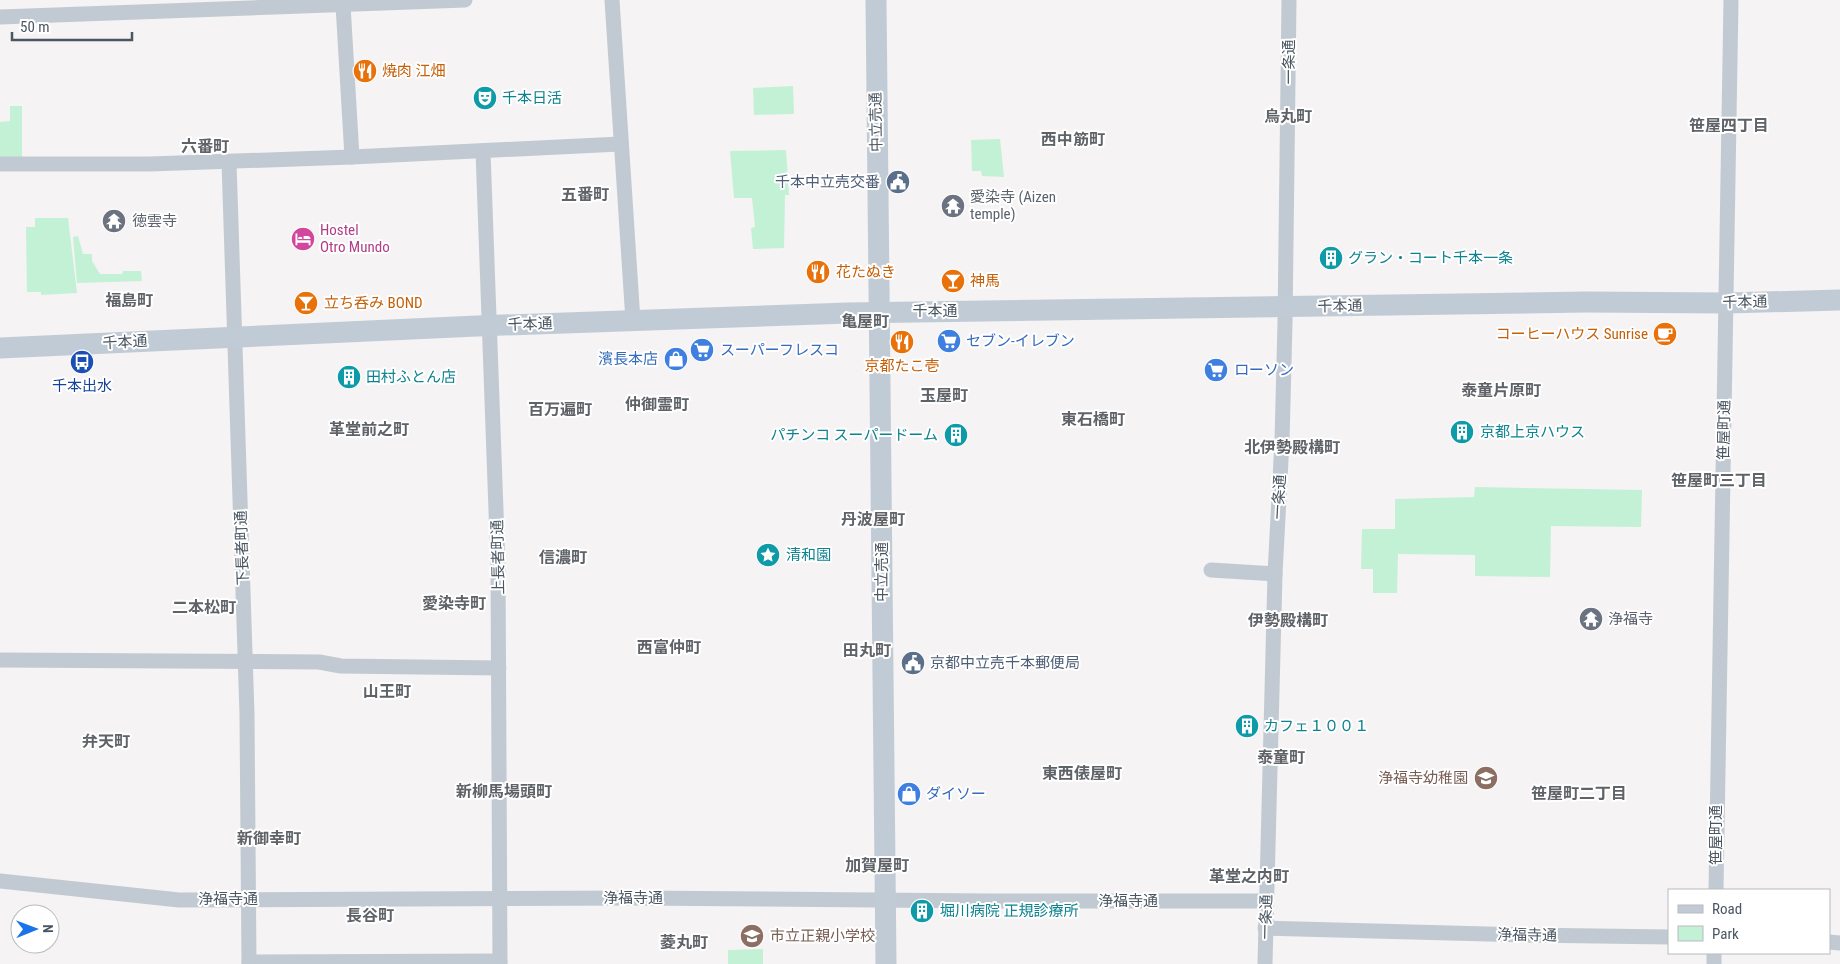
<svg xmlns="http://www.w3.org/2000/svg" width="1840" height="964" font-family="'Roboto Condensed','Noto Sans JP',sans-serif">
  <style>
    .green { fill: #c3f1d5 }
    .lines { fill: none; stroke-linecap: round; stroke-linejoin: round }
    .street { stroke: #c1cad2; stroke-width: 15 }
    .secondary { stroke: #c1cbd6; stroke-width: 21 }
    .labels { text-anchor: middle; dominant-baseline: central; stroke-width: 4; stroke-linejoin: round; paint-order: stroke }
    .street-label { font-size: 15px; fill: #4a5661; stroke: #fff }
    .food-label { font-size: 15px; fill: #c56008; stroke: #fff; text-anchor: start }
    .culture-label { font-size: 15px; fill: #0d838f; stroke: #fff; text-anchor: start }
    .service-label { font-size: 15px; fill: #4e5e75; stroke: #fff; text-anchor: end }
    .worship-label { font-size: 15px; fill: #5b616d; stroke: #fff; text-anchor: start }
    .hotel-label { font-size: 15px; fill: #b23c85; stroke: #fff; text-anchor: start }
    .shop-label { font-size: 15px; fill: #366cbe; stroke: #fff; text-anchor: start }
    .transit-label { font-size: 15px; fill: #164399; stroke: #fff }
    .education-label { font-size: 15px; fill: #785e54; stroke: #fff; text-anchor: end }
    .neighbourhood-label { font-size: 16px; font-weight: bold; fill: #5f6368; stroke: #fff }
  </style>
  <rect width="100%" height="100%" fill="#f5f3f3"/>
  <!-- green -->
  <g class="green">
    <path d="M 793,86 L 794,114 L 754,115 L 753,88 Z"/>
    <path d="M 10,106 L 22,106 L 22,157 L 0,157 L 0,122 L 10,121 Z"/>
    <path d="M 1000,139 L 1004,177 L 982,176 L 981,171 L 972,171 L 971,140 Z"/>
    <path d="M 786,150 L 789,195 L 785,195 L 784,248 L 753,249 L 751,228 L 755,227 L 752,198 L 734,198 L 730,151 Z"/>
    <path d="M 35,218 L 68,218 L 77,293 L 41,295 L 41,292 L 27,292 L 26,227 L 35,227 Z"/>
    <path d="M 78,236 L 83,254 L 92,254 L 92,261 L 100,274 L 122,274 L 123,271 L 141,271 L 142,281 L 77,283 L 73,237 Z"/>
    <path d="M 1475,487 L 1642,490 L 1641,527 L 1551,526 L 1550,577 L 1475,576 L 1475,555 L 1398,554 L 1397,593 L 1373,593 L 1373,569 L 1361,569 L 1362,529 L 1395,529 L 1395,499 L 1474,497 Z"/>
    <path d="M 763,949 L 763,964 L 728,964 L 728,950 Z"/>
  </g>
  <g class="lines">
    <!-- street -->
    <g class="street">
      <path d="M 612,0 L 633,321"/>
      <path d="M 343,5 L 352,157"/>
      <path d="M 0,17 L 465,0"/>
      <path d="M 483,151 L 498,566 L 500,964"/>
      <path d="M 229,162 L 247,714 L 249,964"/>
      <path d="M 0,164 L 150,164 L 352,157 L 620,144"/>
      <path d="M 1211,570 L 1275,574"/>
      <path d="M 0,660 L 319,662 L 341,666 L 499,668"/>
      <path d="M 0,881 L 179,900 L 634,898 L 987,901 L 1266,901"/>
      <path d="M 1716,890 L 1731,0"/>
      <path d="M 1265,928 L 1525,935 L 1669,937"/>
      <path d="M 1829,942 L 1840,943"/>
      <path d="M 249,962 L 500,961"/>
      <path d="M 1265,964 L 1275,574 L 1282,441 L 1285,323 L 1289,0"/>
      <path d="M 1714,964 L 1714,953"/>
    </g>
    <!-- secondary -->
    <g class="secondary">
      <path d="M 876,0 L 886,964"/>
      <path d="M 0,348 L 477,326 L 848,313 L 1585,302 L 1727,303 L 1840,300"/>
    </g>
  </g>
  <!-- icons -->
  <defs>
    <g id="restaurant-disc" transform="scale(1.25)"><circle r="9.5" fill="#e8710a" stroke="#fff"/><path d="M-5-6h1v4h1v-4h1v4h1v-4h1v5L-1.5 .5V6h-2V.5L-5-1ZM5-6V6H3V1.5H1.5Q1.5-4 5-6Z" fill="#fff"/></g>
    <g id="theatre-disc" transform="scale(1.25)"><circle r="9.5" fill="#0f9aa8" stroke="#fff"/><path d="M-5-5.5Q0-4 5-5.5V0Q5 5 0 6Q-5 5-5 0ZM-3.3-2.5H-1v1.5H-3.3ZM1-2.5H3.3v1.5H1ZM-2.8 1Q0 5.5 2.8 1Z" fill="#fff"/></g>
    <g id="civic-disc" transform="scale(1.25)"><circle r="9.5" fill="#5c6f8a" stroke="#fff"/><path d="M-.6-6.5H3V-4.5H.6V-3L4-1V1h2V6H-6V1h2V-1L-.6-3ZM-1.2 2.5V6h2.4V2.5Z" fill="#fff"/></g>
    <g id="temple-disc" transform="scale(1.25)"><circle r="9.5" fill="#6b7280" stroke="#fff"/><path d="M0-6L5-2H3V0L6.5 2.5H4V6H1.5V3h-3V6H-4V2.5H-6.5L-3 0V-2H-5Z" fill="#fff"/></g>
    <g id="hotel-disc" transform="scale(1.25)"><circle r="9.5" fill="#d1479c" stroke="#fff"/><path d="M-6-4.5h1.5V1H6V5H4.5V3h-9V5H-6ZM-4 0a1.8 1.8 0 1 1 3.6 0ZM.5 0V-2.5h3Q6-2.5 6 0Z" fill="#fff"/></g>
    <g id="building-disc" transform="scale(1.25)"><circle r="9.5" fill="#0f9aa8" stroke="#fff"/><path d="M-4-6H4V6H1V3H-1V6H-4ZM-2.5-4.3h1.7v1.8h-1.7ZM.8-4.3h1.7v1.8H.8ZM-2.5-1h1.7V.8h-1.7ZM.8-1h1.7V.8H.8Z" fill="#fff"/></g>
    <g id="bar-disc" transform="scale(1.25)"><circle r="9.5" fill="#e8710a" stroke="#fff"/><path d="M-6-5H6L.8 .8V4.5H3.5V6h-7V4.5H-.8V.8Z" fill="#fff"/></g>
    <g id="cafe-disc" transform="scale(1.25)"><circle r="9.5" fill="#e8710a" stroke="#fff"/><path d="M-5.5-4.5H6V0H3Q3 3.5 0 3.5H-2.5Q-5.5 3.5-5.5 0ZM3-3.2v2h1.7v-2ZM-6 4.5H4V6H-6Z" fill="#fff"/></g>
    <g id="supermarket-disc" transform="scale(1.25)"><circle r="9.5" fill="#3f7fe0" stroke="#fff"/><path d="M-6-5.5h2.5l.6 2H6L4.5 2H-2.5L-4.4-4H-6ZM-1.5 3.2a1.3 1.3 0 1 0 .1 0ZM3 3.2a1.3 1.3 0 1 0 .1 0Z" fill="#fff"/></g>
    <g id="shop-disc" transform="scale(1.25)"><circle r="9.5" fill="#3f7fe0" stroke="#fff"/><path d="M-5-2.5h2.3a2.7 3.5 0 0 1 5.4 0H5L5.5 6h-11ZM-1.5-2.5h3a1.5 2.3 0 0 0-3 0Z" fill="#fff"/></g>
    <g id="bus-disc" transform="scale(1.25)"><circle r="9.5" fill="#1a4fb4" stroke="#fff"/><path d="M-5-6H5V4H4V6H2V4H-2V6H-4V4H-5ZM-3.5-4V0h7V-4ZM-3.5 1.2v1.5H-2V1.2ZM2 1.2v1.5H3.5V1.2Z" fill="#fff"/></g>
    <g id="sight-disc" transform="scale(1.25)"><circle r="9.5" fill="#0f9aa8" stroke="#fff"/><path d="M0-6L1.8-2.2L6-1.7L2.9 1.2L3.7 5.4L0 3.3L-3.7 5.4L-2.9 1.2L-6-1.7L-1.8-2.2Z" fill="#fff"/></g>
    <g id="school-disc" transform="scale(1.25)"><circle r="9.5" fill="#8d6e63" stroke="#fff"/><path d="M0-5L7-2L0 1L-7-2ZM-4 1L0 2.5L4 1V4Q0 6-4 4Z" fill="#fff"/></g>
  </defs>
  <g fill-rule="evenodd">
    <use href="#restaurant-disc" x="365" y="71"/>
    <use href="#theatre-disc" x="485" y="98"/>
    <use href="#civic-disc" x="898" y="182"/>
    <use href="#temple-disc" x="953" y="206"/>
    <use href="#temple-disc" x="114" y="221"/>
    <use href="#hotel-disc" x="303" y="239"/>
    <use href="#building-disc" x="1331" y="258"/>
    <use href="#restaurant-disc" x="818" y="272"/>
    <use href="#bar-disc" x="953" y="281"/>
    <use href="#bar-disc" x="306" y="303"/>
    <use href="#cafe-disc" x="1665" y="334"/>
    <use href="#supermarket-disc" x="949" y="341"/>
    <use href="#restaurant-disc" x="902" y="342"/>
    <use href="#supermarket-disc" x="702" y="350"/>
    <use href="#shop-disc" x="676" y="359"/>
    <use href="#bus-disc" x="82" y="362"/>
    <use href="#supermarket-disc" x="1216" y="370"/>
    <use href="#building-disc" x="349" y="377"/>
    <use href="#building-disc" x="1462" y="432"/>
    <use href="#building-disc" x="956" y="435"/>
    <use href="#sight-disc" x="768" y="555"/>
    <use href="#temple-disc" x="1591" y="619"/>
    <use href="#civic-disc" x="913" y="663"/>
    <use href="#building-disc" x="1247" y="726"/>
    <use href="#school-disc" x="1486" y="778"/>
    <use href="#shop-disc" x="909" y="794"/>
    <use href="#building-disc" x="922" y="911"/>
    <use href="#school-disc" x="752" y="936"/>
  </g>
  <g class="labels">
    <!-- street labels -->
    <g class="street-label">
      <text transform="translate(1289 62) rotate(-90)">一条通</text>
      <text transform="translate(876 122) rotate(-91)">中立売通</text>
      <text transform="translate(1745 302) rotate(-1)">千本通</text>
      <text transform="translate(1340 306) rotate(-1)">千本通</text>
      <text x="935" y="311">千本通</text>
      <text transform="translate(530 324) rotate(-2)">千本通</text>
      <text transform="translate(125 342) rotate(-3)">千本通</text>
      <text transform="translate(1724 430) rotate(-89)">笹屋町通</text>
      <text transform="translate(1279 497) rotate(-87)">一条通</text>
      <text transform="translate(242 548) rotate(-92)">下長者町通</text>
      <text transform="translate(498 557) rotate(-91)">上長者町通</text>
      <text transform="translate(882 572) rotate(-90)">中立売通</text>
      <text transform="translate(1716 835) rotate(-90)">笹屋町通</text>
      <text x="633" y="898">浄福寺通</text>
      <text x="228" y="899">浄福寺通</text>
      <text x="1128" y="901">浄福寺通</text>
      <text transform="translate(1266 917) rotate(-89)">一条通</text>
      <text transform="translate(1527 935) rotate(1)">浄福寺通</text>
    </g>
    <!-- food labels -->
    <g class="food-label">
      <text x="382" y="71">焼肉 江畑</text>
      <text x="836" y="272">花たぬき</text>
      <text x="970" y="281">神馬</text>
      <text x="324" y="303">立ち呑み BOND</text>
      <text x="1648" y="334" text-anchor="end">コーヒーハウス Sunrise</text>
      <text x="902" y="366" text-anchor="middle">京都たこ壱</text>
    </g>
    <!-- culture labels -->
    <g class="culture-label">
      <text x="502" y="98">千本日活</text>
      <text x="1348" y="258">グラン・コート千本一条</text>
      <text x="366" y="377">田村ふとん店</text>
      <text x="1480" y="432">京都上京ハウス</text>
      <text x="938" y="435" text-anchor="end">パチンコ スーパードーム</text>
      <text x="786" y="555">清和園</text>
      <text x="1264" y="726">カフェ１００１</text>
      <text x="940" y="911">堀川病院 正規診療所</text>
    </g>
    <!-- service labels -->
    <g class="service-label">
      <text x="880" y="182">千本中立売交番</text>
      <text x="930" y="663" text-anchor="start">京都中立売千本郵便局</text>
    </g>
    <!-- worship labels -->
    <g class="worship-label">
      <text x="970" y="197">愛染寺 (Aizen<tspan x="970" dy="17">temple)</tspan></text>
      <text x="132" y="221">徳雲寺</text>
      <text x="1608" y="619">浄福寺</text>
    </g>
    <!-- hotel labels -->
    <g class="hotel-label">
      <text x="320" y="230">Hostel<tspan x="320" dy="17">Otro Mundo</tspan></text>
    </g>
    <!-- shop labels -->
    <g class="shop-label">
      <text x="966" y="341">セブン-イレブン</text>
      <text x="720" y="350">スーパーフレスコ</text>
      <text x="658" y="359" text-anchor="end">濱長本店</text>
      <text x="1234" y="370">ローソン</text>
      <text x="926" y="794">ダイソー</text>
    </g>
    <!-- transit labels -->
    <g class="transit-label">
      <text x="82" y="386">千本出水</text>
    </g>
    <!-- education labels -->
    <g class="education-label">
      <text x="1468" y="778">浄福寺幼稚園</text>
      <text x="770" y="936" text-anchor="start">市立正親小学校</text>
    </g>
    <!-- neighbourhood labels -->
    <g class="neighbourhood-label">
      <text x="1288" y="116">烏丸町</text>
      <text x="1729" y="125">笹屋四丁目</text>
      <text x="1073" y="139">西中筋町</text>
      <text x="205" y="146">六番町</text>
      <text x="585" y="194">五番町</text>
      <text x="129" y="300">福島町</text>
      <text x="865" y="321">亀屋町</text>
      <text x="1501" y="390">泰童片原町</text>
      <text x="944" y="395">玉屋町</text>
      <text x="657" y="404">仲御霊町</text>
      <text x="560" y="409">百万遍町</text>
      <text x="1093" y="419">東石橋町</text>
      <text x="369" y="429">革堂前之町</text>
      <text x="1292" y="447">北伊勢殿構町</text>
      <text x="1719" y="480">笹屋町三丁目</text>
      <text x="873" y="519">丹波屋町</text>
      <text x="563" y="557">信濃町</text>
      <text x="454" y="603">愛染寺町</text>
      <text x="204" y="607">二本松町</text>
      <text x="1288" y="620">伊勢殿構町</text>
      <text x="669" y="647">西富仲町</text>
      <text x="867" y="650">田丸町</text>
      <text x="387" y="691">山王町</text>
      <text x="106" y="741">弁天町</text>
      <text x="1281" y="757">泰童町</text>
      <text x="1082" y="773">東西俵屋町</text>
      <text x="504" y="791">新柳馬場頭町</text>
      <text x="1579" y="793">笹屋町二丁目</text>
      <text x="269" y="838">新御幸町</text>
      <text x="877" y="865">加賀屋町</text>
      <text x="1249" y="876">革堂之内町</text>
      <text x="370" y="915">長谷町</text>
      <text x="684" y="942">菱丸町</text>
    </g>
  </g>
  <!-- legend -->
  <rect x="1668" y="889" width="162" height="65" fill="#ffffff" stroke="#b7bbc0"/>
  <rect x="1678" y="905" width="25" height="8" fill="#c1cbd6" stroke="#b7bbc0"/>
  <text x="1712" y="914" font-size="15" fill="#4a5661">Road</text>
  <rect x="1678" y="926" width="25" height="15" fill="#c3f1d5" stroke="#b7bbc0"/>
  <text x="1712" y="939" font-size="15" fill="#4a5661">Park</text>
  <!-- north arrow -->
  <g transform="translate(35 929) rotate(89)"><circle r="24" fill="#ffffff" stroke="#b7bbc0"/>
  <path d="M0-4L9 19L0 12L-9 19Z" fill="#1a73e8"/>
  <text y="-8" font-size="14" font-weight="bold" text-anchor="middle" fill="#4a5661">N</text>
  </g>
  <!-- scale -->
  <path d="M12 32v8h120v-8" fill="none" stroke="#4a5661" stroke-width="2.5"/>
  <text x="20" y="32" font-size="15" fill="#4a5661" stroke="#ffffff" stroke-width="4" paint-order="stroke">50 m</text>
</svg>
